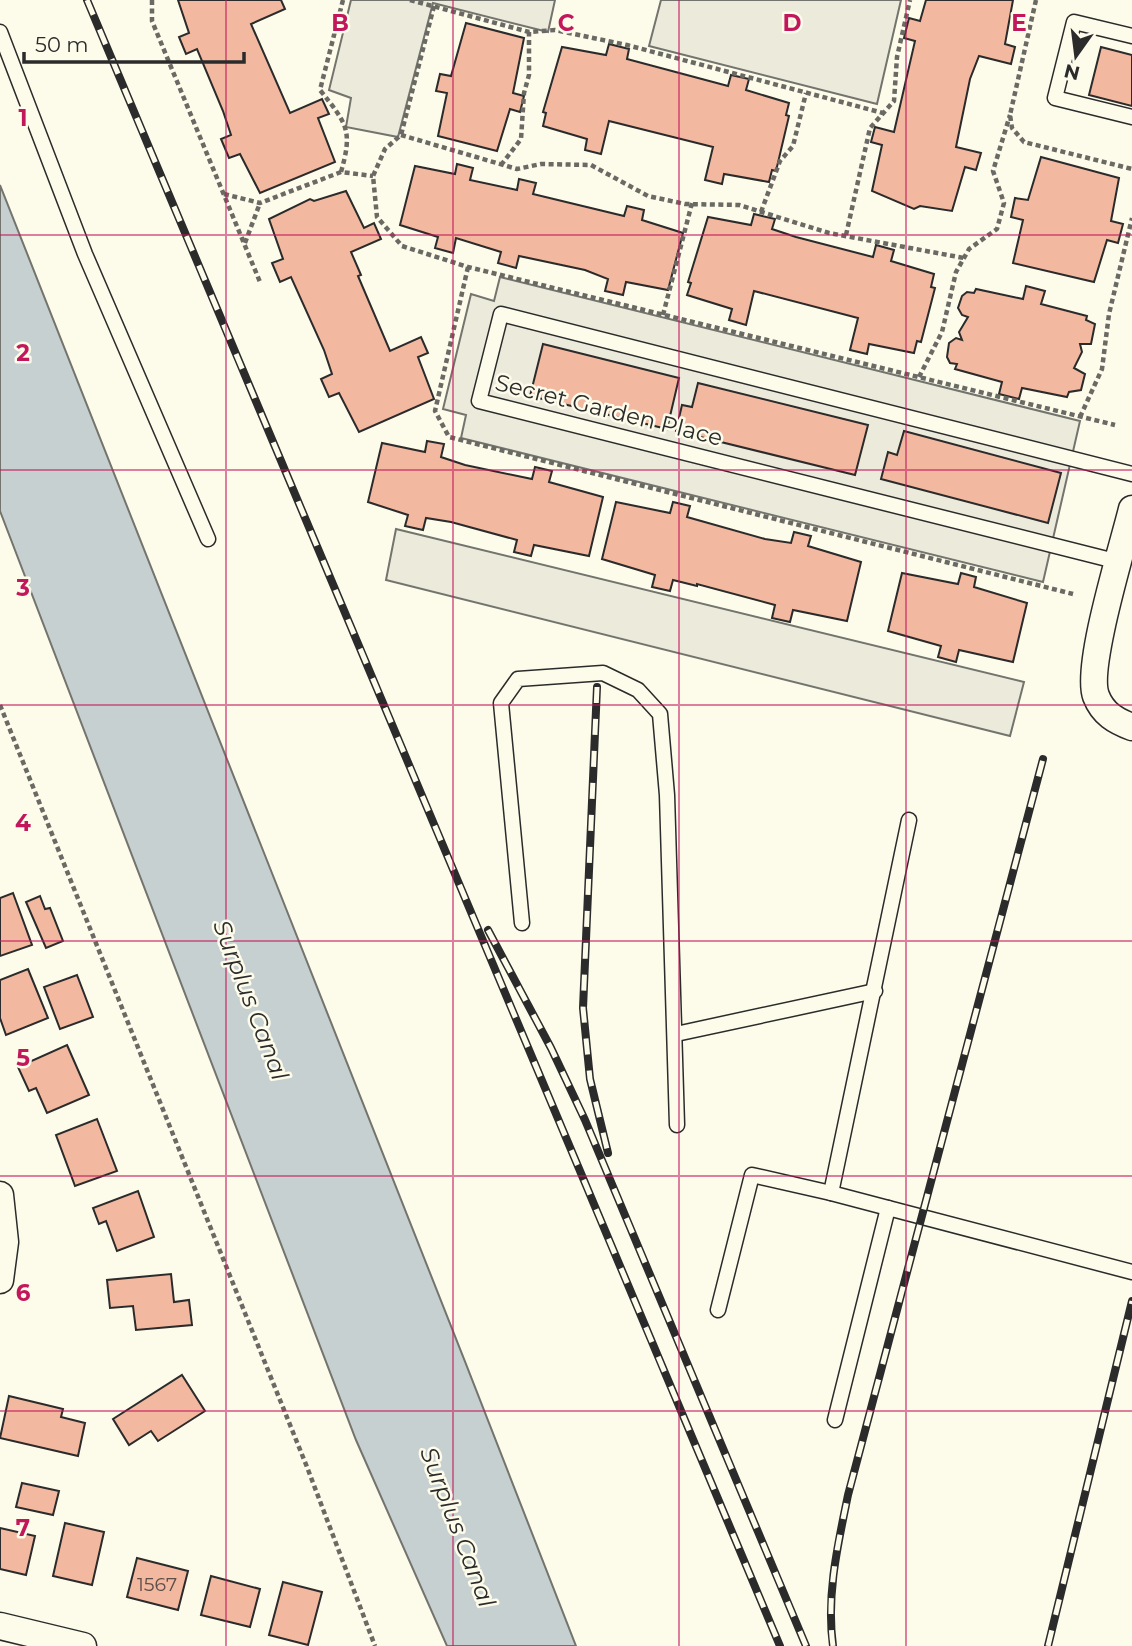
<svg xmlns="http://www.w3.org/2000/svg" width="1132" height="1646" font-family="Montserrat,sans-serif">
  <style>
    .parking { fill: #eceadb; stroke: #74746e; stroke-width: 2 }
    .water { fill: #c7d0d0; stroke: #74746e; stroke-width: 2 }
    .building { fill: #f2b8a0; stroke: #2b2b2b; stroke-width: 2 }
    .lines { fill: none; stroke-linecap: round; stroke-linejoin: round }
    .service-casing { stroke: #2b2b2b; stroke-width: 17 }
    .minor-casing { stroke: #2b2b2b; stroke-width: 29 }
    .path { stroke: #6a6964; stroke-width: 4.5; stroke-dasharray: 5 3.5; stroke-linecap: butt }
    .service { stroke: #fdfbea; stroke-width: 14 }
    .minor { stroke: #fdfbea; stroke-width: 26 }
    .rail-casing { stroke: #2b2b2b; stroke-width: 8 }
    .rail { stroke: #fdfbea; stroke-width: 5; stroke-dasharray: 16; stroke-linecap: butt }
    .grid { fill: none; stroke: #c2185b; stroke-width: 2; stroke-opacity: 0.55 }
    .labels { text-anchor: middle; dominant-baseline: central; stroke-width: 5; stroke-linejoin: round; paint-order: stroke }
    .number-label { font-size: 19px; fill: #5d4e48 }
    .street-label { font-size: 23px; fill: #2b2b2b; stroke: #fdfbea }
    .water-label { font-size: 24px; font-style: italic; fill: #2b2b2b; stroke: #fdfbea }
    .grid-label { font-size: 23px; text-anchor: middle; font-weight: bold; fill: #c2185b; stroke: #fdfbea; stroke-width: 5; stroke-linejoin: round; paint-order: stroke }
  </style>
  <rect width="100%" height="100%" fill="#fdfbea"/>
  <!-- parking -->
  <g class="parking">
    <path d="M 351,0 L 555,0 L 548,32 L 433,3 L 398,137 L 346,127 L 351,98 L 329,90 Z"/>
    <path d="M 661,0 L 901,0 L 877,104 L 649,46 Z"/>
    <path d="M 500,277 L 1080,421 L 1043,582 L 461,438 L 466,415 L 443,409 L 471,294 L 494,301 Z"/>
    <path d="M 396,529 L 1024,682 L 1010,736 L 386,580 Z"/>
  </g>
  <!-- water -->
  <path class="water" d="M 0,185 C 191,673 387,1158 576,1646 L 447,1646 L 356,1440 L 0,511 Z"/>
  <!-- building -->
  <g class="building">
    <path d="M 178,0 L 281,0 L 285,9 L 251,24 L 290,113 L 322,99 L 329,114 L 318,118 L 335,162 L 260,193 L 240,154 L 229,158 L 221,139 L 231,135 L 223,111 L 197,49 L 186,54 L 179,37 L 189,33 Z"/>
    <path d="M 926,0 L 1013,0 L 1005,44 L 1015,47 L 1011,64 L 979,56 L 970,79 L 956,147 L 981,153 L 976,170 L 965,167 L 952,211 L 920,206 L 914,209 L 872,191 L 882,145 L 871,142 L 875,127 L 894,132 L 915,41 L 904,38 L 909,18 L 920,21 Z"/>
    <path d="M 466,23 L 524,38 L 513,93 L 524,96 L 520,112 L 510,109 L 497,151 L 438,136 L 447,93 L 436,91 L 440,74 L 451,76 Z"/>
    <path d="M 609,44 L 629,49 L 627,59 L 728,86 L 731,75 L 749,79 L 746,90 L 789,103 L 786,115 L 789,116 L 776,171 L 772,170 L 769,182 L 724,174 L 722,184 L 705,180 L 713,147 L 609,121 L 601,154 L 585,150 L 587,139 L 543,126 L 546,113 L 543,112 L 562,47 L 606,55 Z"/>
    <path d="M 1101,47 L 1132,55 L 1132,106 L 1089,95 Z"/>
    <path d="M 1041,157 L 1119,178 L 1111,221 L 1123,224 L 1118,243 L 1107,240 L 1094,282 L 1013,263 L 1023,220 L 1011,217 L 1015,198 L 1028,200 Z"/>
    <path d="M 457,164 L 473,168 L 470,180 L 517,190 L 519,179 L 536,183 L 533,194 L 624,216 L 627,206 L 644,210 L 642,220 L 683,233 L 668,290 L 626,282 L 623,295 L 605,291 L 608,279 L 585,270 L 519,256 L 516,268 L 498,263 L 501,252 L 456,238 L 453,253 L 435,248 L 438,237 L 400,225 L 415,166 L 455,174 Z"/>
    <path d="M 346,191 L 364,228 L 374,223 L 381,239 L 351,252 L 361,275 L 358,276 L 390,351 L 421,337 L 428,353 L 418,357 L 434,399 L 359,432 L 339,393 L 329,397 L 321,379 L 332,374 L 324,350 L 291,277 L 280,282 L 272,263 L 283,259 L 269,219 L 310,199 L 314,201 Z"/>
    <path d="M 754,214 L 775,219 L 772,229 L 796,237 L 873,257 L 876,245 L 894,250 L 891,261 L 934,274 L 931,287 L 935,288 L 921,342 L 917,341 L 914,353 L 869,344 L 867,354 L 850,350 L 858,318 L 754,291 L 746,325 L 729,320 L 732,309 L 687,295 L 691,283 L 688,282 L 708,217 L 751,225 Z"/>
    <path d="M 1026,286 L 1045,291 L 1041,304 L 1087,316 L 1086,320 L 1095,324 L 1091,344 L 1080,344 L 1082,352 L 1074,368 L 1085,374 L 1081,390 L 1069,392 L 1067,397 L 1022,388 L 1019,399 L 999,394 L 1002,382 L 955,369 L 957,364 L 950,363 L 947,357 L 949,343 L 956,338 L 962,340 L 959,332 L 968,317 L 962,315 L 958,308 L 962,296 L 967,292 L 974,293 L 976,289 L 1023,299 Z"/>
    <path d="M 543,344 L 679,378 L 667,429 L 530,396 Z"/>
    <path d="M 698,383 L 868,425 L 855,475 L 676,431 L 682,405 L 692,407 Z"/>
    <path d="M 904,431 L 1061,473 L 1048,523 L 881,479 L 888,452 L 897,455 Z"/>
    <path d="M 427,441 L 444,444 L 441,457 L 465,465 L 532,479 L 535,467 L 552,471 L 549,482 L 603,497 L 589,556 L 534,545 L 531,556 L 514,552 L 517,540 L 451,522 L 426,518 L 423,530 L 405,526 L 408,515 L 368,502 L 382,443 L 425,452 Z"/>
    <path d="M 616,502 L 670,513 L 673,502 L 690,506 L 687,517 L 765,539 L 791,543 L 794,532 L 811,536 L 808,546 L 861,562 L 847,621 L 793,610 L 790,622 L 772,618 L 775,605 L 697,584 L 697,586 L 673,580 L 670,591 L 652,587 L 655,575 L 602,559 Z"/>
    <path d="M 902,573 L 958,584 L 961,573 L 976,577 L 974,587 L 1027,603 L 1013,662 L 959,650 L 956,662 L 938,657 L 941,646 L 888,631 Z"/>
    <path d="M 13,893 L 32,945 L 0,956 L 0,898 Z"/>
    <path d="M 40,896 L 45,909 L 50,908 L 63,941 L 46,948 L 26,902 Z"/>
    <path d="M 28,969 L 48,1018 L 6,1035 L 0,1018 L 0,980 Z"/>
    <path d="M 77,975 L 93,1017 L 60,1029 L 44,987 Z"/>
    <path d="M 67,1045 L 89,1095 L 47,1113 L 36,1088 L 29,1091 L 18,1067 Z"/>
    <path d="M 97,1119 L 117,1171 L 75,1186 L 56,1135 Z"/>
    <path d="M 138,1191 L 154,1237 L 117,1251 L 106,1221 L 99,1224 L 93,1208 Z"/>
    <path d="M 171,1274 L 174,1302 L 189,1300 L 192,1325 L 136,1330 L 133,1306 L 110,1308 L 107,1280 Z"/>
    <path d="M 182,1375 L 205,1411 L 158,1441 L 151,1431 L 129,1445 L 113,1419 Z"/>
    <path d="M 9,1396 L 63,1409 L 61,1417 L 85,1423 L 78,1456 L 0,1438 Z"/>
    <path d="M 22,1483 L 59,1491 L 53,1515 L 16,1507 Z"/>
    <path d="M 65,1523 L 104,1532 L 92,1585 L 53,1576 Z"/>
    <path d="M 0,1528 L 35,1536 L 26,1575 L 0,1569 Z"/>
    <path d="M 137,1558 L 188,1571 L 178,1610 L 127,1597 Z"/>
    <path d="M 211,1576 L 260,1589 L 250,1627 L 201,1615 Z"/>
    <path d="M 283,1582 L 322,1592 L 308,1645 L 269,1635 Z"/>
  </g>
  <g class="lines">
    <!-- service casing -->
    <g class="service-casing">
      <g id="service">
        <path d="M 0,32 L 85,254 L 208,539"/>
        <path d="M 1132,36 L 1074,22 L 1055,98 L 1132,117"/>
        <path d="M 1119,562 L 479,401 L 501,314 L 1132,474"/>
        <path d="M 522,923 L 501,703 L 518,679 L 603,673 L 638,690 L 660,714 L 667,795 L 677,1125"/>
        <path d="M 676,1034 L 875,991"/>
        <path d="M 888,1208 L 831,1193 L 909,820"/>
        <path d="M 718,1310 L 752,1175 L 831,1193"/>
        <path d="M 835,1420 L 888,1208 L 1132,1272"/>
      </g>
    </g>
    <!-- minor casing -->
    <g class="minor-casing">
      <g id="minor">
        <path d="M 1132,509 C 1123,546 1085,667 1096,696 C 1103,714 1116,721 1132,727"/>
        <path d="M 0,1195 L 5,1242 L 0,1280"/>
        <path d="M 0,1626 L 83,1646"/>
      </g>
    </g>
    <!-- path -->
    <g class="path">
      <path d="M 152,0 L 152,21 L 260,282"/>
      <path d="M 410,0 L 529,32 L 555,30 L 627,45 L 883,113"/>
      <path d="M 1036,0 L 1010,115 L 1012,128 L 1024,142 L 1132,169"/>
      <path d="M 434,6 L 401,135 L 385,149 L 373,176 L 377,217 L 402,246 L 468,267 L 1115,425"/>
      <path d="M 401,135 L 517,169 L 541,164 L 591,165 L 648,196 L 685,204 L 739,205 L 829,233 L 964,258"/>
      <path d="M 501,165 L 521,139 L 524,93 L 529,75 L 529,32"/>
      <path d="M 341,172 C 353,130 347,124 320,90 L 343,0"/>
      <path d="M 224,194 L 260,203 L 341,172 L 373,176"/>
      <path d="M 761,212 L 780,161 L 793,146 L 806,93"/>
      <path d="M 846,235 L 870,128 L 894,101 L 897,57 L 910,0"/>
      <path d="M 245,243 L 260,203"/>
      <path d="M 468,267 L 435,411 L 449,437 L 1073,594"/>
      <path d="M 663,315 L 692,203"/>
      <path d="M 919,377 L 942,332 L 956,272 L 969,249 L 997,229 L 1004,203 L 993,171 L 1010,115"/>
      <path d="M 1080,417 L 1102,369 L 1109,314 L 1132,218"/>
      <path d="M 0,705 L 307,1467 L 375,1646"/>
    </g>
    <!-- service -->
    <use href="#service" class="service"/>
    <!-- minor -->
    <use href="#minor" class="minor"/>
    <!-- rail casing -->
    <g class="rail-casing">
      <g id="rail">
        <path d="M 87,0 L 780,1646"/>
        <path d="M 597,687 L 583,1008 L 590,1079 L 608,1153"/>
        <path d="M 488,930 L 551,1048 L 585,1120 L 806,1646"/>
        <path d="M 833,1646 C 826,1595 838,1544 848,1495 L 1043,759"/>
        <path d="M 1048,1646 L 1132,1301"/>
      </g>
    </g>
    <!-- rail -->
    <use href="#rail" class="rail"/>
  </g>
  <!-- grid -->
  <path class="grid" d="M 226,0 L 226,1646M 453,0 L 453,1646M 679,0 L 679,1646M 906,0 L 906,1646M 0,235 L 1132,235M 0,470 L 1132,470M 0,705 L 1132,705M 0,941 L 1132,941M 0,1176 L 1132,1176M 0,1411 L 1132,1411"/>
  <g class="labels">
    <!-- number labels -->
    <g class="number-label">
      <text x="157" y="1584">1567</text>
    </g>
    <!-- street labels -->
    <g class="street-label">
      <text transform="translate(609 410) rotate(14)">Secret Garden Place</text>
    </g>
    <!-- water labels -->
    <g class="water-label">
      <text transform="translate(251 1000) rotate(69)">Surplus Canal</text>
      <text transform="translate(458 1527) rotate(69)">Surplus Canal</text>
    </g>
  </g>
  <g class="grid-label">
    <text x="340" y="31">B</text>
    <text x="566" y="31">C</text>
    <text x="792" y="31">D</text>
    <text x="1019" y="31">E</text>
    <text x="23" y="126">1</text>
    <text x="23" y="361">2</text>
    <text x="23" y="596">3</text>
    <text x="23" y="831">4</text>
    <text x="23" y="1066">5</text>
    <text x="23" y="1301">6</text>
    <text x="23" y="1536">7</text>
  </g>
  <!-- north arrow -->
  <g transform="translate(1076 56) rotate(194)" stroke="#fdfbea" stroke-width="5" paint-order="stroke">
  <path d="M0-5L12 26L0 18L-12 26Z" fill="#2b2b2b"/>
  <text y="-10" font-size="19" font-weight="bold" text-anchor="middle" fill="#2b2b2b">N</text>
  </g>
  <!-- scale -->
  <path d="M24 52v10h220v-10" fill="none" stroke="#2b2b2b" stroke-width="3.5"/>
  <text x="35" y="52" font-size="21" fill="#2b2b2b" stroke="#fdfbea" stroke-width="5" paint-order="stroke">50 m</text>
</svg>
